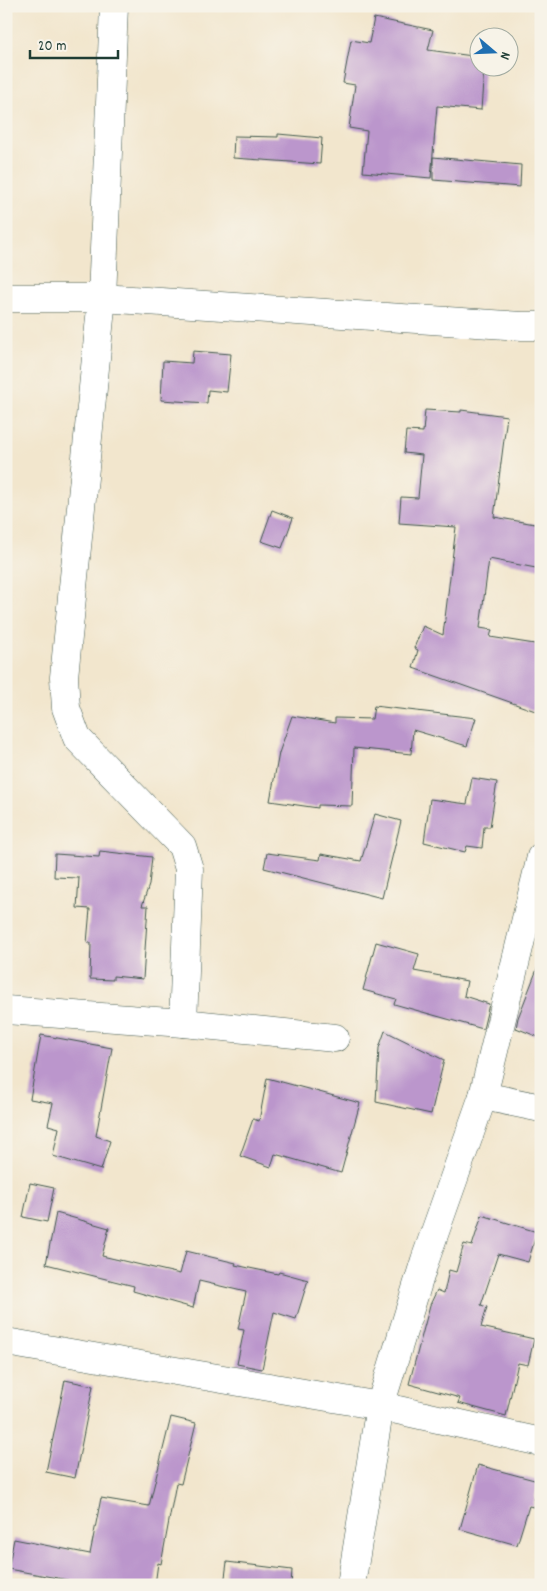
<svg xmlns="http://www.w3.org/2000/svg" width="547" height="1591" font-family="Dekko,sans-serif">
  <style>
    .building { fill: #bb96cc }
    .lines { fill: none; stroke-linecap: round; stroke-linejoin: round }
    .street-casing { stroke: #3f564b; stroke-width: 29 }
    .street { stroke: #fff; stroke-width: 28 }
  </style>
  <rect width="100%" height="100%" fill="#f7f3e8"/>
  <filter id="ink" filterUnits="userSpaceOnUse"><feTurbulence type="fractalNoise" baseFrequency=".02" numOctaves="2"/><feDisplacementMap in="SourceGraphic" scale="10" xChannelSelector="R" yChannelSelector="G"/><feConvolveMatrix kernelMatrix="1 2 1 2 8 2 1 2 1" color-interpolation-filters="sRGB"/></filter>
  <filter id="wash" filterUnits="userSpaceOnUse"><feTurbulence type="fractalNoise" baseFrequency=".0096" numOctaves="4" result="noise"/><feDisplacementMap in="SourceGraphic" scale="20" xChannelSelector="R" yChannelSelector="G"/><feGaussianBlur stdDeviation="1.12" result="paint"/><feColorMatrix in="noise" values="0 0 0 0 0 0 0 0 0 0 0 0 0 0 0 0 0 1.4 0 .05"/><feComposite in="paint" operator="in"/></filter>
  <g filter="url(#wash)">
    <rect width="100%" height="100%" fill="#f2e6cd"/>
    <g id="blocks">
      <!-- building -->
      <g class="building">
        <path d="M 374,18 L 433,30 L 428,50 L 480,57 L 480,68 L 484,68 L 481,110 L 437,106 L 431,178 L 363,172 L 367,131 L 349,128 L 355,85 L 343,83 L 351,40 L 369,43 Z"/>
        <path d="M 278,134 L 322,138 L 320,164 L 233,158 L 234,136 L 278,137 Z"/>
        <path d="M 433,157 L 521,165 L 520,187 L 433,180 Z"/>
        <path d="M 193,351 L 231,354 L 227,392 L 208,390 L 207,403 L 161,400 L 163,361 L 192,363 Z"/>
        <path d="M 425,410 L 461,412 L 461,410 L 507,416 L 494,517 L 541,525 L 541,569 L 489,559 L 480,628 L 492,630 L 490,637 L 541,645 L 541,713 L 413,668 L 418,650 L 414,648 L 423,626 L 443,635 L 456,527 L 399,523 L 401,497 L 418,498 L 422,455 L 404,453 L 406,431 L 423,432 Z"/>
        <path d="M 272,510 L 293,518 L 282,548 L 261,541 Z"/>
        <path d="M 374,706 L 476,718 L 467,746 L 413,730 L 411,754 L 354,748 L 352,806 L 318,805 L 318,808 L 270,801 L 279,753 L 292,716 L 335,723 L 335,718 L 372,719 Z"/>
        <path d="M 472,778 L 497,782 L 490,827 L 484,827 L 482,848 L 467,846 L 465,852 L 424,842 L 430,799 L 467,804 Z"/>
        <path d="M 375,814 L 401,821 L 382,898 L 264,868 L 267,853 L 320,860 L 321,854 L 361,861 Z"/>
        <path d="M 100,851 L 152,857 L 149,885 L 142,906 L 148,906 L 143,979 L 113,976 L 113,980 L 90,979 L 91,943 L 87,943 L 90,909 L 77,908 L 79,878 L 54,877 L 55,854 L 99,857 Z"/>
        <path d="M 376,942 L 419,954 L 414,971 L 467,981 L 464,996 L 489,1004 L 483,1029 L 394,1004 L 396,999 L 363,990 Z"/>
        <path d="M 539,964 L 541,964 L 541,1038 L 516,1028 L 518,1018 Z"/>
        <path d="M 385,1031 L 444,1060 L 431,1114 L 376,1102 L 379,1048 Z"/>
        <path d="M 41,1035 L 112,1048 L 96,1136 L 110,1141 L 101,1170 L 53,1156 L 59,1128 L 48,1125 L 53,1103 L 30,1099 Z"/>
        <path d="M 267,1078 L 360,1103 L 341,1173 L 275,1154 L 271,1167 L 240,1156 L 253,1119 L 259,1121 Z"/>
        <path d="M 30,1183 L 54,1188 L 47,1222 L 23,1217 Z"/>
        <path d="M 56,1213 L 109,1228 L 102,1256 L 180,1274 L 186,1251 L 236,1263 L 235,1265 L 278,1274 L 279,1272 L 308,1280 L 296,1319 L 274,1312 L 262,1369 L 237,1364 L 244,1330 L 238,1329 L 246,1292 L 199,1281 L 193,1308 L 133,1291 L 134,1286 L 46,1264 Z"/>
        <path d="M 482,1215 L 537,1232 L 528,1262 L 498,1254 L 481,1305 L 487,1307 L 481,1327 L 534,1339 L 528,1365 L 518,1363 L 506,1416 L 458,1403 L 460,1398 L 409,1384 L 430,1305 L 437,1290 L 444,1293 L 449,1270 L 456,1272 L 464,1244 L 472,1246 Z"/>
        <path d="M 65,1380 L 93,1386 L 75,1478 L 46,1472 Z"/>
        <path d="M 171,1417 L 196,1423 L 181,1484 L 176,1483 L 161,1564 L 158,1563 L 155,1585 L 67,1585 L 68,1580 L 8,1569 L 14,1539 L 90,1554 L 101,1498 L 149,1506 Z"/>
        <path d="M 478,1465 L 538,1481 L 533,1507 L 529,1506 L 517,1545 L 460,1529 Z"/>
        <path d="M 227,1562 L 292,1570 L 291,1585 L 224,1585 Z"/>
      </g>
    </g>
  </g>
  <g filter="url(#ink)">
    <use href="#blocks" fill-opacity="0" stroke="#3f564b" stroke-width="1"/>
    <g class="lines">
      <!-- street casing -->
      <g class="street-casing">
        <g id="street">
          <path d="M 114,6 L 102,298 L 64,677 L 66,708 L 77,738 L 182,846 L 189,869 L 183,1023"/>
          <path d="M 6,298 L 102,298 L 522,326 L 541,326"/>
          <path d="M 6,1010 L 183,1023 L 335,1038"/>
          <path d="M 483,1096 L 541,1108"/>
          <path d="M 6,1342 L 380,1406 L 541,1442"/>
          <path d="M 351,1585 L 380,1406 L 425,1260 L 483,1096 L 541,857"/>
        </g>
      </g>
      <!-- street -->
      <use href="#street" class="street"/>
    </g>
  </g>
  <!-- margin -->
  <rect width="547" height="1591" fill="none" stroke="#f7f3e8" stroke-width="25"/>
  <!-- north arrow -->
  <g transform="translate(494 52) rotate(109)"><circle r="24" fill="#f7f3e8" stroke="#a1aaa0"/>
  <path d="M0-4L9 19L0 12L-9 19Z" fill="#1f6fb2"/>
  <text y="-8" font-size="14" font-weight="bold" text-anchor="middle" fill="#1f3d34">N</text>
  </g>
  <!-- scale -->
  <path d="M30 50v8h88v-8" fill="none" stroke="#1f3d34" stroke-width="2.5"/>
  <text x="38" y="50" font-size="15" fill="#1f3d34" stroke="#f7f3e8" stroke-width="4" paint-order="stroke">20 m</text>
</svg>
